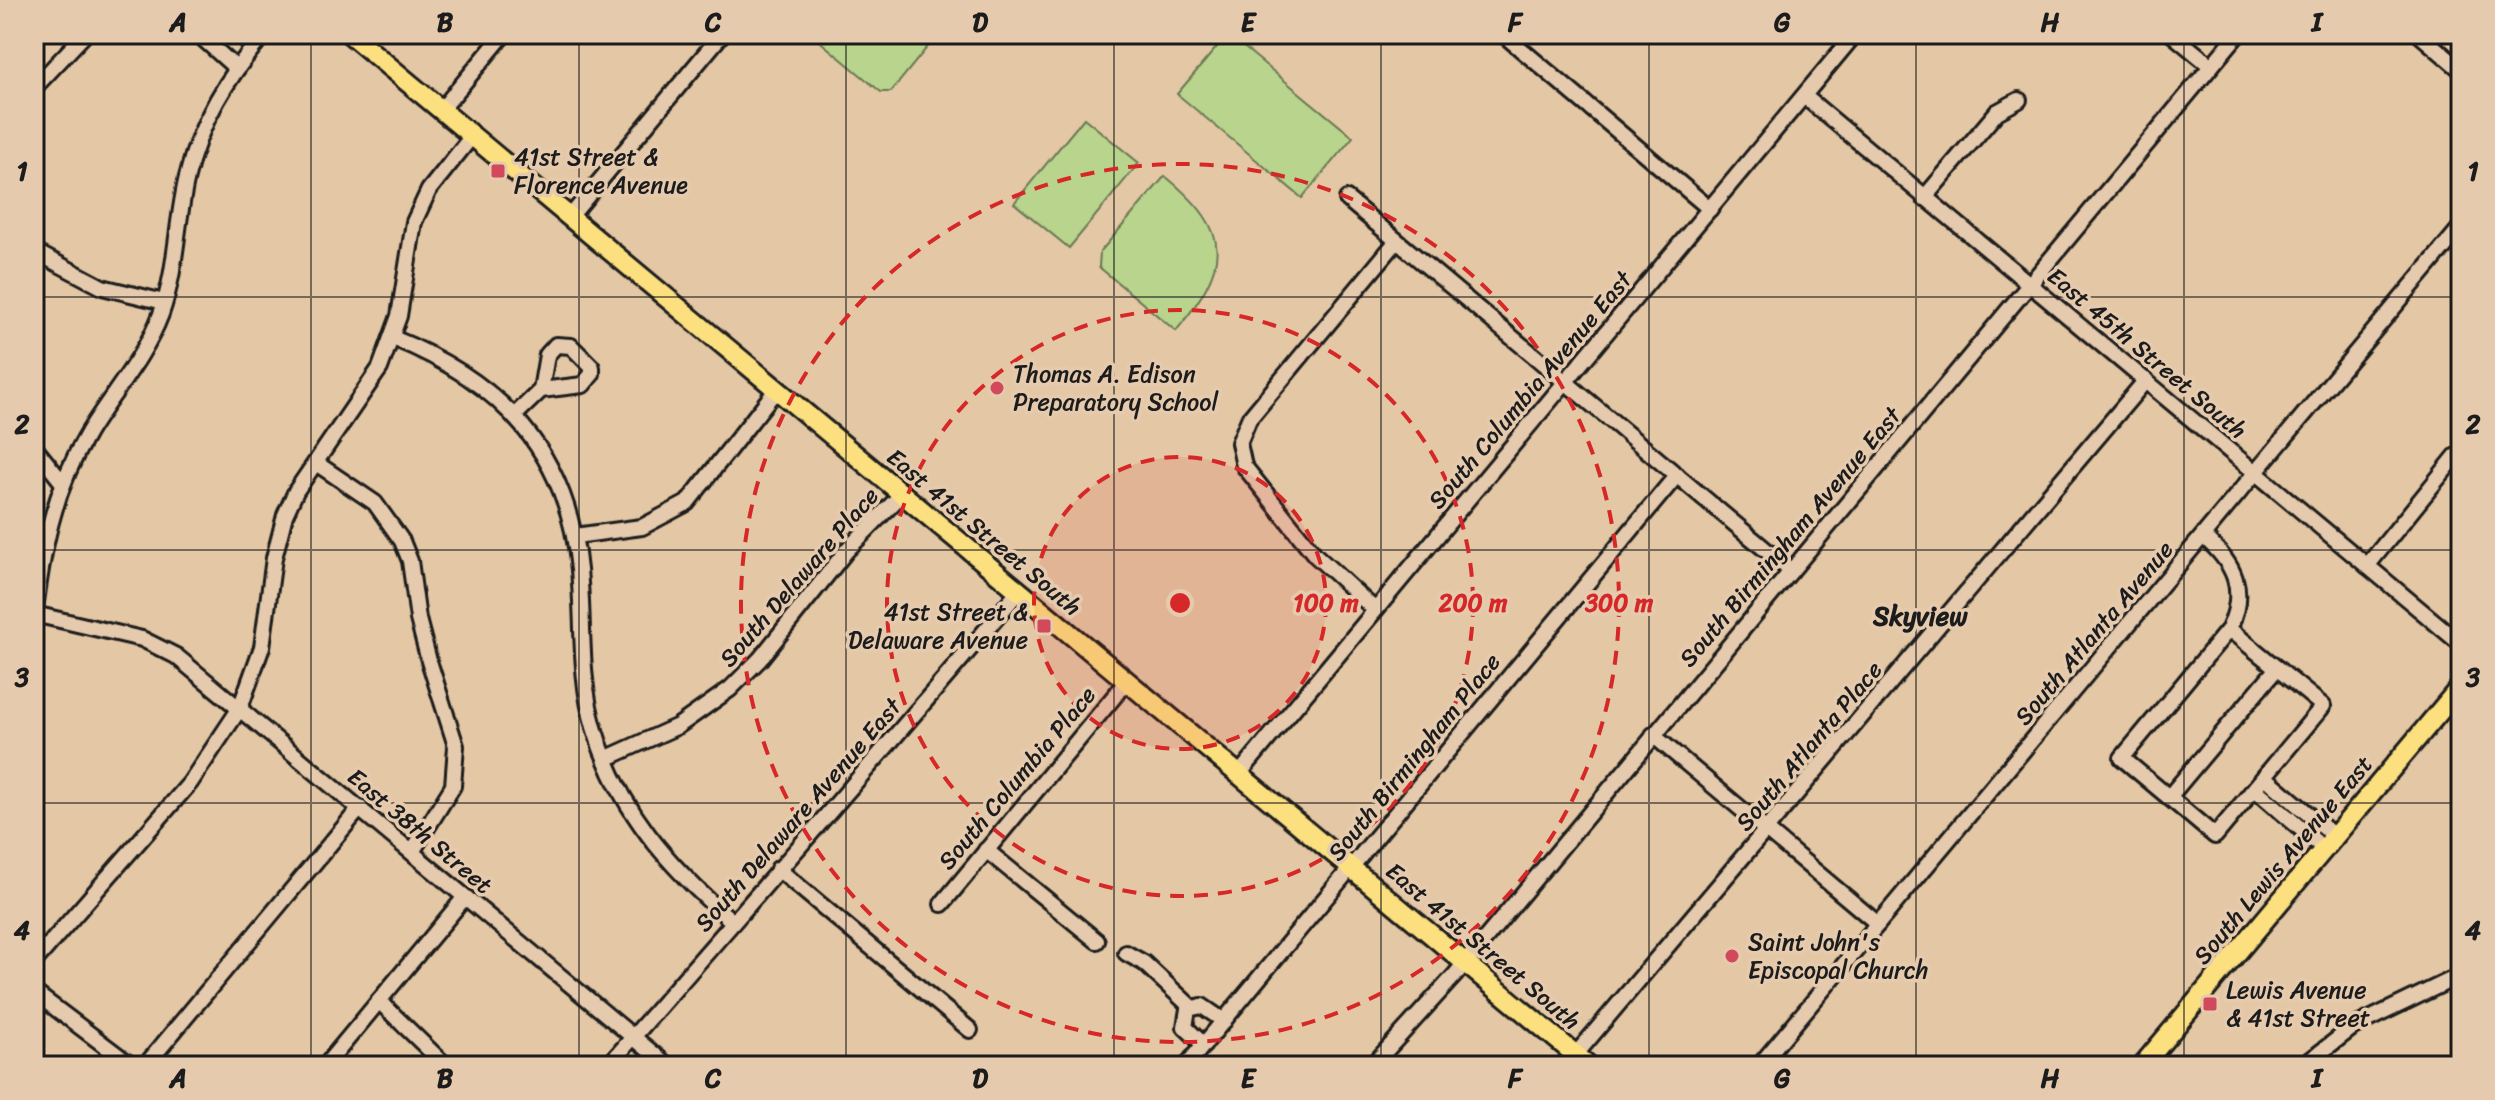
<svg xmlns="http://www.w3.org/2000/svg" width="2495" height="1100" font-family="Sriracha,sans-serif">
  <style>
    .green { fill: #b9d48c; stroke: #6a7854; stroke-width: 2 }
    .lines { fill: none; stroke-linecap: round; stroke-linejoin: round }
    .minor-casing { stroke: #1c1c1c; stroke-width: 20 }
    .major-casing { stroke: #1c1c1c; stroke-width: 24 }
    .minor { stroke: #e6caad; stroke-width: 14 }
    .major { stroke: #fce080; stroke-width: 18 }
    .grid { fill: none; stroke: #1c1c1c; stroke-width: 2; stroke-opacity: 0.55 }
    .ring { fill: none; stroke: #d62828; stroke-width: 4; stroke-dasharray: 14 10 }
    .poi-dot { fill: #d1495b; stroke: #e6caad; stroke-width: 3 }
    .labels { text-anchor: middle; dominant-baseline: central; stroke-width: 7; stroke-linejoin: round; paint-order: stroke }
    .poi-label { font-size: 24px; fill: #1c1c1c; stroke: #e6caad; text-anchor: start }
    .street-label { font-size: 24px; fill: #1c1c1c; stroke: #e6caad }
    .neighbourhood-label { font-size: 26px; font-weight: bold; fill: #1c1c1c; stroke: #e6caad }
    .centre { fill: #d62828; stroke: #e6caad; stroke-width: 4 }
    .ring-label { font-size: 24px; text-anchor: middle; font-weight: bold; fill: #d62828; stroke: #e6caad; stroke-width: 7; stroke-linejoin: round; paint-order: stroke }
    .neatline { fill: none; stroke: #1c1c1c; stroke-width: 3 }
    .grid-label { font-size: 26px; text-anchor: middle; font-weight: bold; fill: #1c1c1c }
  </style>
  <rect width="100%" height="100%" fill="#e4c8a5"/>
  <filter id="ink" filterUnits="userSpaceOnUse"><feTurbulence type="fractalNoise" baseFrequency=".0125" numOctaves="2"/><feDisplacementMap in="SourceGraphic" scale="16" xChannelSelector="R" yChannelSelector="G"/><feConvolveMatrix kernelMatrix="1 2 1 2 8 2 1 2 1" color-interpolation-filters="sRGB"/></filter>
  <g filter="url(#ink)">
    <!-- green -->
    <g class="green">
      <path d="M 811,34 L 938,34 L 891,92 L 881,92 Z"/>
      <path d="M 1228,34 L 1353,137 L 1302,198 L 1177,94 Z"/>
      <path d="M 1084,118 L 1139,163 L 1069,248 L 1014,203 Z"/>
      <path d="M 1165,176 C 1235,233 1229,265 1176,331 L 1099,267 L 1100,252 Z"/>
    </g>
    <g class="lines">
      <!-- minor casing -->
      <g class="minor-casing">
        <g id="minor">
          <path d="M 198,34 L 236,68"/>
          <path d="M 1503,34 L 1710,209"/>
          <path d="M 2172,34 L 2211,66"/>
          <path d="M 2419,34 L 2461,70"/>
          <path d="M 34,88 L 85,34"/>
          <path d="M 1804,96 L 2461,644"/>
          <path d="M 441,110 L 504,34"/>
          <path d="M 1924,198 L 1997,112 L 2019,100"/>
          <path d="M 1347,199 L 1791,571"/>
          <path d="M 569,218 L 722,34"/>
          <path d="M 34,251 L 102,287 L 164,302"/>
          <path d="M 393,338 C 500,381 568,451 579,570 C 584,622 579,676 594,727 C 618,810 669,867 733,922"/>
          <path d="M 515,415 L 541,390 L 547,355 L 556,345 L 571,346 L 592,367 L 592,374 L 583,385 L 541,390"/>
          <path d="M 34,447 L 62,482"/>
          <path d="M 316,463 L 375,503 L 402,541 L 410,561 L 418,619 L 429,661 L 456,746 L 453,786 L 412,852"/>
          <path d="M 575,536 L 642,527 L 687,503 L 776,390"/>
          <path d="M 2204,537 C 2235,564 2247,590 2229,629 L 2122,758 L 2215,836 L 2323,706 L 2229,629"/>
          <path d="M 2367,566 L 2456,456"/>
          <path d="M 1375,610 L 1315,555 L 1244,466 L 1239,443 L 1249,419 L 1396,242"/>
          <path d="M 34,614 L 142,639 L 176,656 L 668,1066"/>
          <path d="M 34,618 C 42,552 53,491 88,433 C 112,393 144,359 161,314 C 177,270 176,222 187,177 C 200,121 228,77 264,34"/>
          <path d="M 1653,735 L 1878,924"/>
          <path d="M 605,759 L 678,726 L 730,689 L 760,659 L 847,550 L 901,495"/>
          <path d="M 1239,774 L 1855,34"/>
          <path d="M 2265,777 L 2334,836"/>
          <path d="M 2255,789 L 2323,848"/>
          <path d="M 2169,797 L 2277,668"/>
          <path d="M 986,850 L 1097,941"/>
          <path d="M 778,869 L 970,1030"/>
          <path d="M 942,904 L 1127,681"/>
          <path d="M 1126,953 L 1144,963 L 1191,1007"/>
          <path d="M 34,962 L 190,783 L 240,708 L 262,647 L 274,558 L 285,515 L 296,491 L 380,368 L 399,316 L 414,222 L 429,190 L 472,136"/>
          <path d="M 34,992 L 132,1066"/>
          <path d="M 379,1001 L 446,1066"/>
          <path d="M 1204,1045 L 1185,1027 L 1188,1009 L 1202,1006 L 1224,1021"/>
          <path d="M 145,1066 L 360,808"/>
          <path d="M 325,1066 L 465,897"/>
          <path d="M 608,1066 C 745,908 884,752 1018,592"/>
          <path d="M 1186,1066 L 1677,475"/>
          <path d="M 1372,1066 L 1455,975 L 2238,34"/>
          <path d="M 1566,1066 L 2146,380"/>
          <path d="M 1759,1066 L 2461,227"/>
          <path d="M 2303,1066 L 2353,1027 L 2461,975"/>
        </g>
      </g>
      <!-- major casing -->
      <g class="major-casing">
        <g id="major">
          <path d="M 350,34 L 1589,1066"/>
          <path d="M 2142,1066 L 2461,686"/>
        </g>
      </g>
      <!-- minor -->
      <use href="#minor" class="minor"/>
      <!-- major -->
      <use href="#major" class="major"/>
    </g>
  </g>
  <!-- grid -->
  <path class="grid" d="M 311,34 L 311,1066M 579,34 L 579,1066M 846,34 L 846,1066M 1114,34 L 1114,1066M 1381,34 L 1381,1066M 1649,34 L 1649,1066M 1916,34 L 1916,1066M 2184,34 L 2184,1066M 34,297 L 2461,297M 34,550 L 2461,550M 34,803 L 2461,803"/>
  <!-- distance rings -->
  <circle cx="1180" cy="603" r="146" fill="#d62828" fill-opacity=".12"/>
  <g class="ring">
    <circle cx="1180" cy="603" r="146"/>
    <circle cx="1180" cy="603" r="293"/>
    <circle cx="1180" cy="603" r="439"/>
  </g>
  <!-- markers -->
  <g class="poi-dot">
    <rect x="490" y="163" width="16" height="16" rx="4"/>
    <circle cx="997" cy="388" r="8"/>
    <rect x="1036" y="618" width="16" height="16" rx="4"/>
    <circle cx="1732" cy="956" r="8"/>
    <rect x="2202" y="996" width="16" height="16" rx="4"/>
  </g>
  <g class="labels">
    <!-- poi labels -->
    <g class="poi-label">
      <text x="514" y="157">41st Street &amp;<tspan x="514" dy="28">Florence Avenue</tspan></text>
      <text x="1013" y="374">Thomas A. Edison<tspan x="1013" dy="28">Preparatory School</tspan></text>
      <text x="1028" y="612" text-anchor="end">41st Street &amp;<tspan x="1028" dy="28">Delaware Avenue</tspan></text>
      <text x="1748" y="942">Saint John's<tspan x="1748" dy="28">Episcopal Church</tspan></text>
      <text x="2226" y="990">Lewis Avenue<tspan x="2226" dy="28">&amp; 41st Street</tspan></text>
    </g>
    <!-- street labels -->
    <g class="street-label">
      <text transform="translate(2147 353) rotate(40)">East 45th Street South</text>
      <text transform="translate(1530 390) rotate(-50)">South Columbia Avenue East</text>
      <text transform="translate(984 532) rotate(40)">East 41st Street South</text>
      <text transform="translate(1790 537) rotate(-50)">South Birmingham Avenue East</text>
      <text transform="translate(799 577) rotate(-49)">South Delaware Place</text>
      <text transform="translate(2094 633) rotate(-50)">South Atlanta Avenue</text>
      <text transform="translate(1809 746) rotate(-50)">South Atlanta Place</text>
      <text transform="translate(1414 757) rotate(-51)">South Birmingham Place</text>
      <text transform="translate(1017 778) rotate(-50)">South Columbia Place</text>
      <text transform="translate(798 815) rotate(-49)">South Delaware Avenue East</text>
      <text transform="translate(420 831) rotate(40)">East 38th Street</text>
      <text transform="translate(2283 860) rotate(-50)">South Lewis Avenue East</text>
      <text transform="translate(1483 946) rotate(40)">East 41st Street South</text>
    </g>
    <!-- neighbourhood labels -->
    <g class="neighbourhood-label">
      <text x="1920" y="616">Skyview</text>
    </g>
  </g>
  <circle cx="1180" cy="603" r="12" class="centre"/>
  <g class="ring-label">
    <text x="1326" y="611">100 m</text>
    <text x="1473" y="611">200 m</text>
    <text x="1619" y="611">300 m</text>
  </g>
  <!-- margin -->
  <rect width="2495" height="1100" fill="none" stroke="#e6caad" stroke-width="88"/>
  <rect x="44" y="44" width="2407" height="1012" class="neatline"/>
  <g class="grid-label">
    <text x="178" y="31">A</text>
    <text x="445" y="31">B</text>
    <text x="713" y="31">C</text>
    <text x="980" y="31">D</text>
    <text x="1248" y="31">E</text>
    <text x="1515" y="31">F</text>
    <text x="1782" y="31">G</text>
    <text x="2050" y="31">H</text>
    <text x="2317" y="31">I</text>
    <text x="22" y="180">1</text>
    <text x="2473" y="180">1</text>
    <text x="22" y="433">2</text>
    <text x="2473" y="433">2</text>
    <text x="22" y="686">3</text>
    <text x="2473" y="686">3</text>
    <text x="22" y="939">4</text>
    <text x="2473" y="939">4</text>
    <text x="178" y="1087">A</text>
    <text x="445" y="1087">B</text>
    <text x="713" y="1087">C</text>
    <text x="980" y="1087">D</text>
    <text x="1248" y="1087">E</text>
    <text x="1515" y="1087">F</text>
    <text x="1782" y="1087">G</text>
    <text x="2050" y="1087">H</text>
    <text x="2317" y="1087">I</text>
  </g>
</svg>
